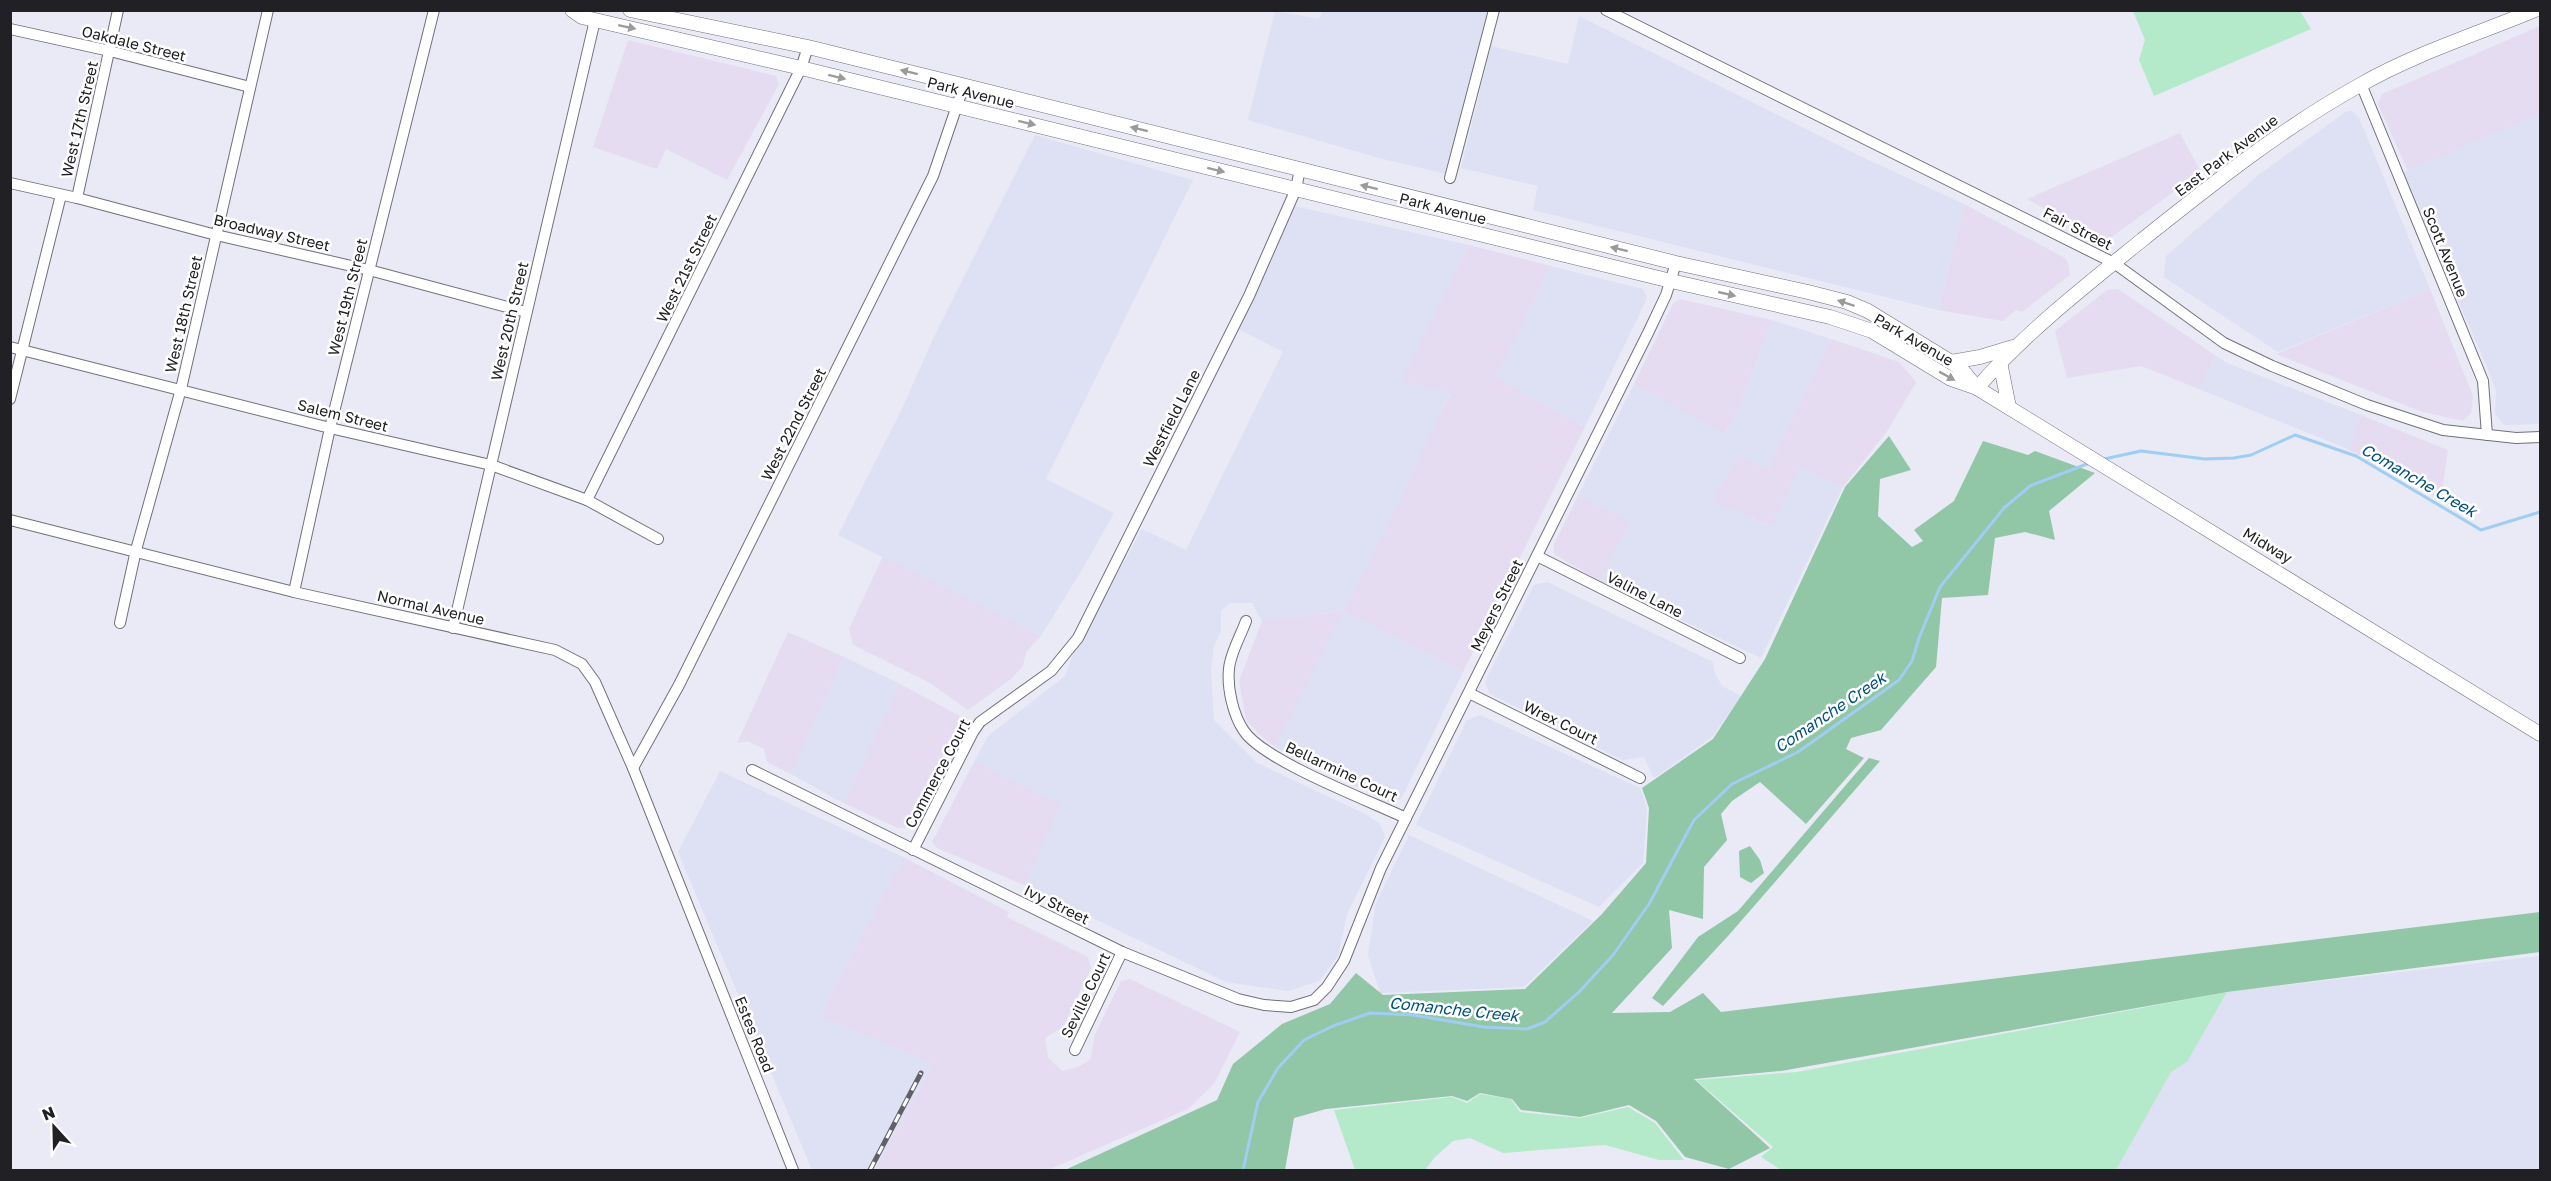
<svg xmlns="http://www.w3.org/2000/svg" width="2551" height="1181" font-family="'Golos Text',sans-serif">
  <style>
    .commercial { fill: #e6dcf1 }
    .built { fill: #dee0f3 }
    .green { fill: #b4e9ca }
    .forest { fill: #91c6a7 }
    .lines { fill: none; stroke-linecap: round; stroke-linejoin: round }
    .stream { stroke: #a0cef2; stroke-width: 3 }
    .minor-casing { stroke: #70717b; stroke-width: 12 }
    .major-casing { stroke: #70717b; stroke-width: 15 }
    .minor { stroke: #fff; stroke-width: 10 }
    .major { stroke: #fff; stroke-width: 14 }
    .rail-casing { stroke: #606067; stroke-width: 5 }
    .rail { stroke: #fff; stroke-width: 3; stroke-dasharray: 9; stroke-linecap: butt }
    .oneway { fill: #9b9b9d }
    .labels { text-anchor: middle; dominant-baseline: central; stroke-width: 5; stroke-linejoin: round; paint-order: stroke }
    .street-label { font-size: 15px; fill: #212125; stroke: #fff }
    .water-label { font-size: 16px; font-style: italic; fill: #00527e; stroke: #fff }
  </style>
  <rect width="100%" height="100%" fill="#e9eaf6"/>
  <!-- commercial -->
  <g class="commercial">
    <path d="M 2540,26 L 2540,114 L 2408,171 L 2378,104 L 2382,94 Z"/>
    <path d="M 628,40 L 776,76 L 779,84 L 727,180 L 666,149 L 657,169 L 593,147 Z"/>
    <path d="M 2180,133 L 2201,172 L 2105,242 L 2027,199 Z"/>
    <path d="M 1964,204 L 2065,258 L 2068,262 L 2070,275 L 2022,312 L 2016,310 L 2003,321 L 1938,310 Z"/>
    <path d="M 1469,245 L 1551,266 L 1496,377 L 1585,427 L 1463,672 L 1344,611 L 1275,747 L 1259,734 L 1246,720 L 1239,681 L 1262,621 L 1344,611 L 1450,394 L 1401,381 Z"/>
    <path d="M 2118,289 L 2215,355 L 2199,389 L 2141,366 L 2067,378 L 2055,331 L 2107,290 Z"/>
    <path d="M 2430,289 L 2473,396 L 2471,413 L 2463,421 L 2420,411 L 2276,354 Z"/>
    <path d="M 1680,299 L 1772,320 L 1738,410 L 1724,435 L 1634,384 L 1673,304 Z"/>
    <path d="M 1831,339 L 1899,362 L 1916,382 L 1888,430 L 1843,487 L 1800,468 L 1771,526 L 1712,502 L 1737,455 L 1768,469 Z"/>
    <path d="M 2361,415 L 2448,450 L 2441,500 L 2348,449 Z"/>
    <path d="M 1578,496 L 1631,521 L 1600,581 L 1554,554 L 1554,544 Z"/>
    <path d="M 883,556 L 1041,636 L 1026,652 L 1023,666 L 1011,679 L 968,710 L 930,683 L 853,645 L 849,629 Z"/>
    <path d="M 788,632 L 844,657 L 791,774 L 767,762 L 764,749 L 748,741 L 737,743 Z"/>
    <path d="M 900,684 L 962,717 L 907,828 L 898,828 L 843,803 Z"/>
    <path d="M 974,762 L 1062,804 L 1024,885 L 937,848 L 932,842 Z"/>
    <path d="M 903,857 L 1009,912 L 1007,917 L 1088,957 L 1091,968 L 1063,1027 L 1045,1038 L 1048,1057 L 1062,1071 L 1078,1067 L 1090,1060 L 1095,1034 L 1121,981 L 1130,979 L 1240,1032 L 1214,1084 L 1188,1109 L 1048,1170 L 874,1170 L 933,1064 L 820,1016 Z"/>
  </g>
  <!-- built -->
  <g class="built">
    <path d="M 1275,11 L 1319,19 L 1322,11 L 1488,11 L 1446,174 L 1379,158 L 1248,120 Z"/>
    <path d="M 1579,16 L 1862,157 L 1964,204 L 1938,310 L 1533,210 L 1538,186 L 1461,168 L 1491,46 L 1568,64 Z"/>
    <path d="M 2347,111 L 2352,111 L 2359,118 L 2430,289 L 2278,352 L 2164,277 L 2166,256 L 2261,173 Z"/>
    <path d="M 2540,114 L 2540,424 L 2504,425 L 2495,414 L 2496,390 L 2488,369 L 2402,173 Z"/>
    <path d="M 1035,135 L 1193,180 L 1046,479 L 1114,513 L 1083,568 L 1041,636 L 838,535 L 901,411 L 933,339 Z"/>
    <path d="M 1294,206 L 1469,245 L 1402,381 L 1450,393 L 1387,528 L 1344,611 L 1463,672 L 1401,799 L 1388,802 L 1275,747 L 1343,611 L 1262,621 L 1252,603 L 1230,603 L 1221,611 L 1221,631 L 1214,646 L 1211,671 L 1214,720 L 1257,763 L 1365,814 L 1380,824 L 1385,837 L 1347,914 L 1338,956 L 1319,981 L 1288,991 L 1226,982 L 1024,885 L 1061,805 L 974,762 L 988,736 L 1065,676 L 1072,657 L 1142,529 L 1186,550 L 1283,352 L 1235,327 Z"/>
    <path d="M 1551,266 L 1643,289 L 1647,298 L 1585,427 L 1495,377 Z"/>
    <path d="M 1772,320 L 1831,339 L 1768,469 L 1737,455 L 1713,502 L 1770,526 L 1800,467 L 1843,487 L 1761,658 L 1600,581 L 1630,522 L 1578,496 L 1634,384 L 1725,434 L 1738,410 Z"/>
    <path d="M 2215,355 L 2227,363 L 2361,415 L 2348,449 L 2199,389 Z"/>
    <path d="M 1547,582 L 1713,662 L 1715,673 L 1722,686 L 1741,696 L 1712,737 L 1654,778 L 1644,757 L 1623,760 L 1490,694 L 1485,682 L 1534,585 Z"/>
    <path d="M 844,657 L 900,684 L 843,803 L 791,774 Z"/>
    <path d="M 1480,715 L 1640,788 L 1647,808 L 1643,863 L 1599,907 L 1416,825 L 1467,720 Z"/>
    <path d="M 720,771 L 903,857 L 820,1016 L 933,1064 L 874,1170 L 812,1170 L 678,852 Z"/>
    <path d="M 1409,835 L 1593,921 L 1524,987 L 1380,993 L 1368,955 L 1376,903 Z"/>
    <path d="M 2540,956 L 2540,1170 L 2116,1170 L 2171,1071 L 2187,1062 L 2227,992 Z"/>
  </g>
  <!-- green -->
  <g class="green">
    <path d="M 2133,11 L 2300,11 L 2311,29 L 2154,96 L 2139,60 L 2145,40 Z"/>
    <path d="M 2227,992 L 2187,1062 L 2171,1072 L 2116,1170 L 1781,1170 L 1761,1157 L 1773,1147 L 1696,1080 L 1797,1072 Z"/>
    <path d="M 1480,1094 L 1511,1099 L 1520,1112 L 1580,1118 L 1628,1107 L 1655,1123 L 1684,1160 L 1659,1160 L 1605,1145 L 1503,1153 L 1470,1138 L 1453,1141 L 1434,1158 L 1425,1170 L 1355,1170 L 1334,1110 L 1452,1097 L 1467,1103 Z"/>
  </g>
  <!-- forest -->
  <g class="forest">
    <path d="M 1889,436 L 1911,470 L 1880,479 L 1878,516 L 1912,547 L 1923,541 L 1914,530 L 1954,501 L 1983,441 L 2028,455 L 2035,451 L 2095,473 L 2049,511 L 2055,540 L 2025,532 L 1995,538 L 1988,595 L 1942,598 L 1936,667 L 1881,730 L 1851,738 L 1846,749 L 1864,758 L 1806,824 L 1760,782 L 1732,801 L 1721,814 L 1727,840 L 1704,867 L 1703,919 L 1669,910 L 1672,948 L 1612,1013 L 1670,1012 L 1703,993 L 1721,1012 L 2540,912 L 2540,952 L 2227,992 L 1781,1071 L 1694,1079 L 1770,1148 L 1729,1169 L 1685,1157 L 1656,1121 L 1629,1105 L 1580,1117 L 1521,1110 L 1512,1099 L 1480,1093 L 1467,1101 L 1452,1096 L 1326,1109 L 1294,1118 L 1285,1170 L 1065,1170 L 1217,1100 L 1233,1064 L 1282,1024 L 1330,1004 L 1356,973 L 1383,995 L 1525,989 L 1602,914 L 1646,863 L 1649,808 L 1642,788 L 1713,739 L 1765,659 L 1845,487 Z"/>
    <path d="M 1869,758 L 1880,761 L 1728,936 L 1663,1006 L 1652,998 L 1698,937 L 1738,911 Z"/>
    <path d="M 1750,846 L 1760,860 L 1764,873 L 1751,883 L 1740,877 L 1739,851 Z"/>
  </g>
  <g class="lines">
    <!-- stream -->
    <g class="stream">
      <path d="M 2104,459 L 2141,451 L 2205,459 L 2234,458 L 2251,455 L 2295,435 L 2356,456 L 2481,530 L 2540,512"/>
      <path d="M 1243,1170 L 1258,1102 L 1278,1068 L 1304,1040 L 1333,1026 L 1370,1013 L 1413,1015 L 1484,1027 L 1527,1029 L 1545,1022 L 1579,992 L 1613,955 L 1649,904 L 1694,820 L 1732,784 L 1798,752 L 1899,680 L 1912,661 L 1919,638 L 1940,587 L 2004,508 L 2030,486 L 2092,462"/>
    </g>
    <!-- minor casing -->
    <g class="minor-casing">
      <g id="minor">
        <path d="M 1606,10 L 2114,263 L 2224,343 L 2272,366 L 2367,405 L 2443,430 L 2516,438 L 2540,437"/>
        <path d="M 10,29 L 110,51 L 250,87"/>
        <path d="M 2361,84 L 2483,381 L 2487,435"/>
        <path d="M 1450,178 L 1494,10"/>
        <path d="M 10,183 L 77,198 L 216,235 L 369,270 L 526,312"/>
        <path d="M 77,198 L 118,10"/>
        <path d="M 10,347 L 330,428 L 491,465 L 587,500 L 658,539"/>
        <path d="M 10,399 L 61,195"/>
        <path d="M 587,500 L 801,68 L 808,47"/>
        <path d="M 10,520 L 294,592 L 555,650 L 582,664 L 595,682 L 633,768 L 793,1170"/>
        <path d="M 1537,556 L 1740,658"/>
        <path d="M 294,592 L 330,428 L 434,10"/>
        <path d="M 1246,621 C 1241,635 1230,654 1229,669 C 1227,688 1233,715 1244,731 C 1264,761 1370,801 1406,818"/>
        <path d="M 120,623 L 136,550 L 181,389 L 268,10"/>
        <path d="M 453,628 L 595,20"/>
        <path d="M 1469,693 L 1640,778"/>
        <path d="M 633,768 L 679,685 L 933,176 L 964,85"/>
        <path d="M 752,770 L 1122,952 L 1238,999 L 1264,1005 L 1291,1007 L 1314,1000 L 1327,987 L 1344,961 L 1381,868 L 1648,333 L 1666,295 L 1676,263"/>
        <path d="M 913,850 L 973,732 L 980,722 L 1051,671 L 1078,638 L 1249,296 L 1296,189 L 1300,169"/>
        <path d="M 1075,1050 L 1122,952"/>
      </g>
    </g>
    <!-- major casing -->
    <g class="major-casing">
      <g id="major">
        <path d="M 572,10 L 582,17 L 801,68 L 1671,281 L 1830,317 L 1872,331 L 1951,379 L 1977,388 C 2165,502 2353,617 2540,734"/>
        <path d="M 630,10 L 808,47 L 954,83 L 1676,263 L 1808,292 L 1847,302 L 1868,311 L 1951,362 L 1963,371 L 1977,388"/>
        <path d="M 1951,362 L 1980,357 L 2013,347"/>
        <path d="M 2000,362 L 2009,407"/>
        <path d="M 1977,388 C 2026,332 2084,287 2142,240 C 2211,185 2282,128 2360,85 C 2414,54 2477,34 2535,10"/>
      </g>
    </g>
    <!-- minor -->
    <use href="#minor" class="minor"/>
    <!-- major -->
    <use href="#major" class="major"/>
    <!-- rail casing -->
    <g class="rail-casing">
      <path id="rail" d="M 870,1170 L 921,1073"/>
    </g>
    <!-- rail -->
    <use href="#rail" class="rail"/>
  </g>
  <!-- one-way arrows -->
  <defs><path id="oneway-solid" d="M-6-.8H1V-3.2L6.5 0L1 3.2V.8H-6Z" transform="scale(1.5)"/></defs>
  <g class="oneway">
    <use href="#oneway-solid" transform="translate(627 27) rotate(12)"/>
    <use href="#oneway-solid" transform="translate(909 72) rotate(-166)"/>
    <use href="#oneway-solid" transform="translate(837 77) rotate(14)"/>
    <use href="#oneway-solid" transform="translate(1027 123) rotate(14)"/>
    <use href="#oneway-solid" transform="translate(1139 129) rotate(-166)"/>
    <use href="#oneway-solid" transform="translate(1216 170) rotate(14)"/>
    <use href="#oneway-solid" transform="translate(1369 187) rotate(-166)"/>
    <use href="#oneway-solid" transform="translate(1619 249) rotate(-166)"/>
    <use href="#oneway-solid" transform="translate(1727 294) rotate(13)"/>
    <use href="#oneway-solid" transform="translate(1846 303) rotate(-162)"/>
    <use href="#oneway-solid" transform="translate(1947 376) rotate(29)"/>
  </g>
  <g class="labels">
    <!-- street labels -->
    <g class="street-label">
      <text transform="translate(134 43) rotate(14)">Oakdale Street</text>
      <text transform="translate(971 92) rotate(14)">Park Avenue</text>
      <text transform="translate(79 119) rotate(-77)">West 17th Street</text>
      <text transform="translate(2226 155) rotate(-37)">East Park Avenue</text>
      <text transform="translate(1443 208) rotate(14)">Park Avenue</text>
      <text transform="translate(2078 228) rotate(27)">Fair Street</text>
      <text transform="translate(272 232) rotate(13)">Broadway Street</text>
      <text transform="translate(2446 252) rotate(68)">Scott Avenue</text>
      <text transform="translate(686 268) rotate(-64)">West 21st Street</text>
      <text transform="translate(347 297) rotate(-76)">West 19th Street</text>
      <text transform="translate(183 314) rotate(-77)">West 18th Street</text>
      <text transform="translate(509 321) rotate(-77)">West 20th Street</text>
      <text transform="translate(1914 339) rotate(30)">Park Avenue</text>
      <text transform="translate(343 415) rotate(14)">Salem Street</text>
      <text transform="translate(1171 418) rotate(-63)">Westfield Lane</text>
      <text transform="translate(793 424) rotate(-63)">West 22nd Street</text>
      <text transform="translate(2268 545) rotate(31)">Midway</text>
      <text transform="translate(1645 594) rotate(27)">Valine Lane</text>
      <text transform="translate(1496 605) rotate(-64)">Meyers Street</text>
      <text transform="translate(431 607) rotate(13)">Normal Avenue</text>
      <text transform="translate(1561 722) rotate(26)">Wrex Court</text>
      <text transform="translate(1342 771) rotate(25)">Bellarmine Court</text>
      <text transform="translate(937 773) rotate(-62)">Commerce Court</text>
      <text transform="translate(1057 904) rotate(26)">Ivy Street</text>
      <text transform="translate(1085 995) rotate(-64)">Seville Court</text>
      <text transform="translate(755 1034) rotate(68)">Estes Road</text>
    </g>
    <!-- water labels -->
    <g class="water-label">
      <text transform="translate(2419 480) rotate(30)">Comanche Creek</text>
      <text transform="translate(1830 712) rotate(-34)">Comanche Creek</text>
      <text transform="translate(1454 1009) rotate(6)">Comanche Creek</text>
    </g>
  </g>
  <!-- border -->
  <rect width="2551" height="1181" fill="none" stroke="#212125" stroke-width="24"/>
  <!-- north arrow -->
  <g transform="translate(54 1127) rotate(338)" stroke="#ffffff" stroke-width="4.5" paint-order="stroke">
  <path d="M0-4.5L10 22L0 15L-10 22Z" fill="#212125"/>
  <text y="-9" font-size="16" font-weight="bold" text-anchor="middle" fill="#212125">N</text>
  </g>
</svg>
